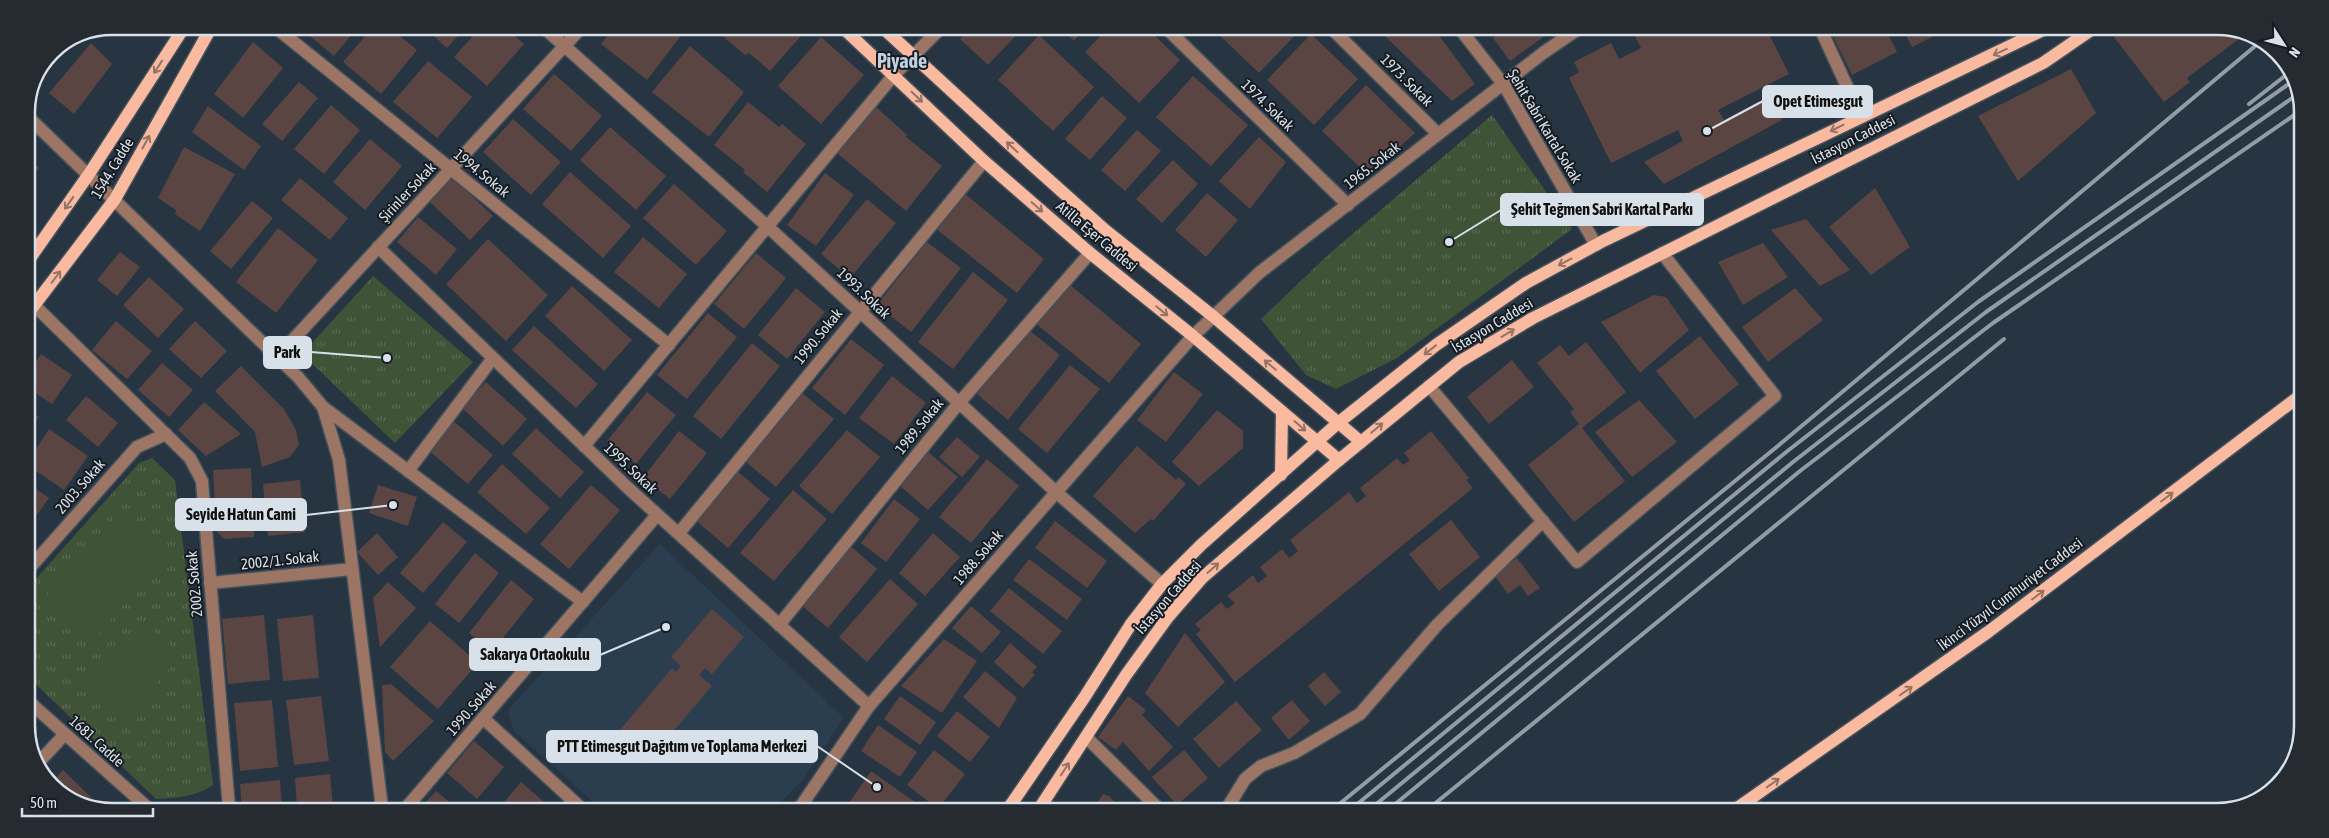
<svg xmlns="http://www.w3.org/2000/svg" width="2329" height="838" font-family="'Asap Condensed',sans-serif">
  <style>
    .built { fill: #2b3e4f }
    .park { fill: url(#park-tufts) }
    .garden { fill: #3f5337 }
    .building { fill: #5a4543 }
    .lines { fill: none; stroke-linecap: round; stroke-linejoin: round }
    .minor-casing { stroke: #42515c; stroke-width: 15 }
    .major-casing { stroke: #42515c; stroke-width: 15 }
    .minor { stroke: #9c7565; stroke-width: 12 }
    .major { stroke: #fabaa0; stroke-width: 12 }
    .rail { stroke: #919ca6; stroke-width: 4 }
    .oneway { stroke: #937267 }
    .labels { text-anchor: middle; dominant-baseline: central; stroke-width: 4; stroke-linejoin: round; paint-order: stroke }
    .street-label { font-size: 15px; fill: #d8e1e9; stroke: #151b21 }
    .district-label { font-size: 20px; font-weight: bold; fill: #bfd1e1; stroke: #151b21 }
    .rim { fill: none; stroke: #d8e1e9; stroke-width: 2.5 }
    .leader { fill: none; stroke: #d8e1e9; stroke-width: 2 }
    .callout-dot { fill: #d8e1e9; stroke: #151b21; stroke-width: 2 }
    .callout { fill: #d8e1e9; stroke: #d8e1e9; stroke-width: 2 }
    .callout-label { font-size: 16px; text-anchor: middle; font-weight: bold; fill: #111 }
  </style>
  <defs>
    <pattern id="park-tufts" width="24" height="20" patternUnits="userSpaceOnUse" patternTransform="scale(1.25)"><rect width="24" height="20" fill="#3f5337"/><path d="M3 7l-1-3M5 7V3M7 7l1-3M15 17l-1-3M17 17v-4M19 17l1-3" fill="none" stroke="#5a6b54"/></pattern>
  </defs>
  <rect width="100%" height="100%" fill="#263541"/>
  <!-- built -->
  <path class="built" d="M 660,544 L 844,718 L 804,778 L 775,809 L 600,808 L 513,730 L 508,710 Z"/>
  <!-- park -->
  <g class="park">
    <path d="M 1492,115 L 1572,229 L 1397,358 L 1336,389 L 1306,375 L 1261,319 L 1328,255 Z"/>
    <path d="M 373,276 L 473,362 L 395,443 L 302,354 Z"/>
    <path d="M 152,458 L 175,480 L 213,785 C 194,797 178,798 156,799 L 26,675 L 26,590 L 139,463 Z"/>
  </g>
  <!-- garden -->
  <g class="garden">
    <path d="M 122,509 L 170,551 L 92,641 L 44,599 Z"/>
    <path d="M 143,622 L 181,655 L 125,718 L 87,685 Z"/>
  </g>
  <!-- building -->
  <g class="building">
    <path d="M 310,27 L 358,27 L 334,56 L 305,32 Z"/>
    <path d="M 373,27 L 389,27 L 417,50 L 381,94 L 343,62 Z"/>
    <path d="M 424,27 L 466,27 L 447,48 Z"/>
    <path d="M 481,27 L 505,27 L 524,44 L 487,86 L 454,57 Z"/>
    <path d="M 614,27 L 667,27 L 680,37 L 647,80 L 601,44 Z"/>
    <path d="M 713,28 L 808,28 L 770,71 L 749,53 L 745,55 Z"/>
    <path d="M 970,28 L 1023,28 L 988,65 L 960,39 Z"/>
    <path d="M 1060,28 L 1086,28 L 1074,41 Z"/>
    <path d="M 1108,28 L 1147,28 L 1180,60 L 1139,103 L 1085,52 Z"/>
    <path d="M 1213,29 L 1301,29 L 1259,73 Z"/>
    <path d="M 1392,29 L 1434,29 L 1475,84 L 1452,101 L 1385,36 Z"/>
    <path d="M 1505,29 L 1542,29 L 1546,35 L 1510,61 L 1493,38 Z"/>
    <path d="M 1647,29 L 1767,30 L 1789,74 L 1718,110 L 1724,120 L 1769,96 L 1782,120 L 1664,184 L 1644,162 L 1683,141 L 1678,130 L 1611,163 L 1569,78 L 1579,72 L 1574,62 L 1611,43 L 1619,59 L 1641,48 L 1635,36 Z"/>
    <path d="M 1835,30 L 1886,30 L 1897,52 L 1852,75 L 1831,32 Z"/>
    <path d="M 1903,30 L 1931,30 L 1934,36 L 1912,47 Z"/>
    <path d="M 2124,30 L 2241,31 L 2244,35 L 2187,78 L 2190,82 L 2164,102 L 2114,37 Z"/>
    <path d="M 79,33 L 37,84 L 52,51 Z"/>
    <path d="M 1311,34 L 1358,79 L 1314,125 L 1267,80 Z"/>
    <path d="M 1039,35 L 1094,87 L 1053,131 L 998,80 Z"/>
    <path d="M 821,37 L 864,75 L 821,124 L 778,86 Z"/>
    <path d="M 253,42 L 283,68 L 243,118 L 214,94 Z"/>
    <path d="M 91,43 L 112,64 L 74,114 L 49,93 Z"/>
    <path d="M 690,46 L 744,92 L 709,137 L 652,92 Z"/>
    <path d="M 428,61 L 472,97 L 437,138 L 393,102 Z"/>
    <path d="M 2071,69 L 2096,113 L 2018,181 L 1978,116 Z"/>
    <path d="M 554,74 L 602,116 L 571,151 L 523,109 Z"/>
    <path d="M 1193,76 L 1248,125 L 1211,166 L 1156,117 Z"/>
    <path d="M 299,82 L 318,98 L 282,141 L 262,124 Z"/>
    <path d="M 1366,85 L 1415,133 L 1368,175 L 1322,131 Z"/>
    <path d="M 1102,96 L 1127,118 L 1090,160 L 1065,139 Z"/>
    <path d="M 748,102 L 779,127 L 782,124 L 806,144 L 767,192 L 743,172 L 745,170 L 714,145 Z"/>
    <path d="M 331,105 L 360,130 L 324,174 L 294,149 Z"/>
    <path d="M 208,106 L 261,146 L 244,170 L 192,132 Z"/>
    <path d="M 875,106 L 907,135 L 906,137 L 942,166 L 906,211 L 837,153 Z"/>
    <path d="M 513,119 L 561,162 L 531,195 L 483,152 Z"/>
    <path d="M 610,127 L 666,176 L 636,210 L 580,160 Z"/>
    <path d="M 1137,130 L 1161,151 L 1125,191 L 1101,170 Z"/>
    <path d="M 1259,137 L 1286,162 L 1250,209 L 1219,181 Z"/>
    <path d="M 370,139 L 402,166 L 365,210 L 333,182 Z"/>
    <path d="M 184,147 L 235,174 L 200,231 L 175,214 L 176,210 L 158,198 Z"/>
    <path d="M 26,156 L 39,168 L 26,184 Z"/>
    <path d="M 1173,160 L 1198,184 L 1162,223 L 1136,199 Z"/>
    <path d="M 570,172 L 631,226 L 603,258 L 542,204 Z"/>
    <path d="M 825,173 L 854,195 L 816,246 L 787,225 Z"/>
    <path d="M 451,176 L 493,216 L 470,240 L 428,200 Z"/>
    <path d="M 300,178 L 348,218 L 330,240 L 281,200 Z"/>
    <path d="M 674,184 L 727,231 L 696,265 L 643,218 Z"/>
    <path d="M 1875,188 L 1910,247 L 1871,275 L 1829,227 Z"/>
    <path d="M 964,193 L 1044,259 L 1017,293 L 935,228 Z"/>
    <path d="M 1207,193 L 1238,220 L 1206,257 L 1175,230 Z"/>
    <path d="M 867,199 L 896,223 L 850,278 L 821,254 Z"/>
    <path d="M 252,201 L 273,218 L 231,269 L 210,251 Z"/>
    <path d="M 418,217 L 457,249 L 436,275 L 397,242 Z"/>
    <path d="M 1806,219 L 1850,270 L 1820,286 L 1771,230 Z"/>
    <path d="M 278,228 L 318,260 L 276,313 L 236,282 Z"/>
    <path d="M 643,237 L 687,274 L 659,308 L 614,272 Z"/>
    <path d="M 488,239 L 548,295 L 506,341 L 446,284 Z"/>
    <path d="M 927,242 L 961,268 L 911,332 L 877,305 Z"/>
    <path d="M 1763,243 L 1788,277 L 1743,305 L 1718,262 Z"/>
    <path d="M 120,252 L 140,267 L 117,296 L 97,280 Z"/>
    <path d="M 756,253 L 786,278 L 744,329 L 714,304 Z"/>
    <path d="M 973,272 L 1008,300 L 953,369 L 918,342 Z"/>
    <path d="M 149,277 L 184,309 L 158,338 L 123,305 Z"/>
    <path d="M 1069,284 L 1141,344 L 1109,383 L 1035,323 Z"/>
    <path d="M 572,286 L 632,340 L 604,371 L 545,316 Z"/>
    <path d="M 796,288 L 825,312 L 787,359 L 758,335 Z"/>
    <path d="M 1795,288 L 1823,320 L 1768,362 L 1742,327 Z"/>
    <path d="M 1654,295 L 1666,297 L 1689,330 L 1640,373 L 1601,322 Z"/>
    <path d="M 708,313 L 737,337 L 687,399 L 657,375 Z"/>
    <path d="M 116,321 L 152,351 L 127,379 L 92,350 Z"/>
    <path d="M 195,321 L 227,351 L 201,378 L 169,349 Z"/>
    <path d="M 534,326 L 598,384 L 576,408 L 512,350 Z"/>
    <path d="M 1029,330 L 1060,355 L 1008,420 L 977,394 Z"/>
    <path d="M 1700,336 L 1739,384 L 1695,419 L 1656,371 Z"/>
    <path d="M 851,339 L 884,365 L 845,415 L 812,388 Z"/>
    <path d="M 1586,342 L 1626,392 L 1582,428 L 1625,481 L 1574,522 L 1528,465 L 1579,424 L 1570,412 L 1574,409 L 1537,363 L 1560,345 L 1569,356 Z"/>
    <path d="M 752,343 L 780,366 L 721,439 L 693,416 Z"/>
    <path d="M 41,354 L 72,375 L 52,404 L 26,387 L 26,377 Z"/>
    <path d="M 1512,360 L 1534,387 L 1489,424 L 1467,397 Z"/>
    <path d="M 162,363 L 193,390 L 169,417 L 138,390 Z"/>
    <path d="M 1070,365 L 1100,389 L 1047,453 L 1018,429 Z"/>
    <path d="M 241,366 L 284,409 L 296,430 L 299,445 L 290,457 L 262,467 L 255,432 L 215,391 Z"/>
    <path d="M 1174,372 L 1203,394 L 1166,442 L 1137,420 Z"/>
    <path d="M 892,376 L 926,403 L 894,444 L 859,418 Z"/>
    <path d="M 486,382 L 527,419 L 503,446 L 462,408 Z"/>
    <path d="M 647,392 L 676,415 L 636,464 L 607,441 Z"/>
    <path d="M 802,393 L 834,419 L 776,487 L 745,461 Z"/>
    <path d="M 86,396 L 118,423 L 98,447 L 66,420 Z"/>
    <path d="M 1639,400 L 1677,442 L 1632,477 L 1595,432 Z"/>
    <path d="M 204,402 L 241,434 L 206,456 L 178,430 Z"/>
    <path d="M 26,407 L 39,417 L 26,434 Z"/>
    <path d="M 1217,410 L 1243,431 L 1243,448 L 1199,486 L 1172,462 Z"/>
    <path d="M 452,420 L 493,455 L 468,484 L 427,449 Z"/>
    <path d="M 536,428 L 584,472 L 560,498 L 512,454 Z"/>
    <path d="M 49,429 L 88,456 L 64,490 L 26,464 Z"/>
    <path d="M 847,430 L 880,457 L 832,514 L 799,486 Z"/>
    <path d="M 679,431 L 707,453 L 670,499 L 643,478 Z"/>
    <path d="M 1431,431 L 1469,478 L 1466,480 L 1473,488 L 1235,682 L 1196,634 L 1201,630 L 1195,624 L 1221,602 L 1227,609 L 1235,603 L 1227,596 L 1253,575 L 1258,583 L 1267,576 L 1260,567 L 1282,549 L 1289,558 L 1298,551 L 1290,540 L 1349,492 L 1357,503 L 1366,496 L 1360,488 L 1397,458 L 1403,465 L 1410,460 L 1404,453 Z"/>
    <path d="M 957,437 L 980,457 L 962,477 L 939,457 Z"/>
    <path d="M 1137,446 L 1176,480 L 1178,477 L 1186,484 L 1153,521 L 1151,519 L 1135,533 L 1093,496 Z"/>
    <path d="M 928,452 L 958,477 L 928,510 L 899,485 Z"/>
    <path d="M 987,459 L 1019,486 L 971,543 L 939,517 Z"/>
    <path d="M 502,464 L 550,508 L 526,534 L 477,492 Z"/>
    <path d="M 251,468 L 254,537 L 224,539 L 216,531 L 213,470 Z"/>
    <path d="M 736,470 L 770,499 L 728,548 L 694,519 Z"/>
    <path d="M 300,480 L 305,532 L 268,536 L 263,484 Z"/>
    <path d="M 26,482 L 49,498 L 29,526 L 26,524 Z"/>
    <path d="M 378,485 L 417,497 L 408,526 L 369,513 Z"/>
    <path d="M 591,485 L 620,510 L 569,569 L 540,544 Z"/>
    <path d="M 793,490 L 827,519 L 774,581 L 740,553 Z"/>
    <path d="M 894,499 L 920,519 L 886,562 L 861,543 Z"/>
    <path d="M 1451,520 L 1480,557 L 1439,591 L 1409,554 Z"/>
    <path d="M 1055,521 L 1107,561 L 1087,588 L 1035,548 Z"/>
    <path d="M 443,522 L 467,542 L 423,593 L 400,573 Z"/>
    <path d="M 377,533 L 398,557 L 378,575 L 357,552 Z"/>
    <path d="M 933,533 L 960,557 L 925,596 L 899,573 Z"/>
    <path d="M 848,544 L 877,569 L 828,628 L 799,603 Z"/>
    <path d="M 475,553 L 499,573 L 459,623 L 435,604 Z"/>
    <path d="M 1517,558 L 1540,588 L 1528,596 L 1520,585 L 1508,594 L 1494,575 Z"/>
    <path d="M 1029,559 L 1082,599 L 1067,620 L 1013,580 Z"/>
    <path d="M 890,579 L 918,604 L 867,662 L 839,637 Z"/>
    <path d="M 511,580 L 534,599 L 492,652 L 469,633 Z"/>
    <path d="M 388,582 L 416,608 L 380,647 L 373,598 Z"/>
    <path d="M 1009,588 L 1062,631 L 1043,654 L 990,611 Z"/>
    <path d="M 971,606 L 1001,632 L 982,653 L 952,628 Z"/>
    <path d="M 712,609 L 744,637 L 712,674 L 705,668 L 699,675 L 712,686 L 645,764 L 614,737 L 672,668 L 676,672 L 681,666 L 671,657 Z"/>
    <path d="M 264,615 L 270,680 L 228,684 L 222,619 Z"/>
    <path d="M 313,615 L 319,678 L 283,681 L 277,619 Z"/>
    <path d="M 430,621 L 478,663 L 438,709 L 390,667 Z"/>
    <path d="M 1185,633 L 1225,682 L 1178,727 L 1145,693 Z"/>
    <path d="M 944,639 L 977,661 L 942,713 L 901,686 Z"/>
    <path d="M 1010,643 L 1037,667 L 1032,672 L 1035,675 L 1023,688 L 994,662 Z"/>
    <path d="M 985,671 L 1017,698 L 999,728 L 963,697 Z"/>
    <path d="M 1324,672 L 1341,692 L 1325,706 L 1308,686 Z"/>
    <path d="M 391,684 L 434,721 L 393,761 L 385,752 L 382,685 Z"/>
    <path d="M 321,696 L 329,761 L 294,765 L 286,700 Z"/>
    <path d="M 900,696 L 936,722 L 920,745 L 884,719 Z"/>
    <path d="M 1128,696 L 1146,710 L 1142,715 L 1173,747 L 1149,771 L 1123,742 L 1116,750 L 1098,737 Z"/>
    <path d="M 272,700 L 278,767 L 240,771 L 234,703 Z"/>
    <path d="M 1292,700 L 1310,721 L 1289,740 L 1271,718 Z"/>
    <path d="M 1236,701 L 1262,730 L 1219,768 L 1193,739 Z"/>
    <path d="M 957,711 L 990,737 L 970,762 L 937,736 Z"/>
    <path d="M 878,725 L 917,752 L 900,777 L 861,751 Z"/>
    <path d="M 474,741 L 504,767 L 477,799 L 447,773 Z"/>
    <path d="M 934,750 L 965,774 L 938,809 L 907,785 Z"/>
    <path d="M 1184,750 L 1208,778 L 1177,805 L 1152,777 Z"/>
    <path d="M 63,770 L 95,801 L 90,807 L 85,807 L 51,783 Z"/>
    <path d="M 871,771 L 925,809 L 857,809 L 849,803 Z"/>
    <path d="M 330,774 L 333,808 L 297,808 L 295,778 Z"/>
    <path d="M 280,780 L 282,808 L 242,808 L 240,784 Z"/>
    <path d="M 521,782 L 551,808 L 499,808 Z"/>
    <path d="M 436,791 L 457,808 L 421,808 Z"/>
    <path d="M 1103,794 L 1109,796 L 1120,809 L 1093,809 Z"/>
  </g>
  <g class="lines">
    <!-- minor casing -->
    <g class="minor-casing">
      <g id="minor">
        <path d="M 275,27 L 669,345"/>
        <path d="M 543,27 L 767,226 L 1056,492 L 1162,584"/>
        <path d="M 1166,28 L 1348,205"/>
        <path d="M 1332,29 L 1438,134"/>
        <path d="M 1460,29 L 1504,85 L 1596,245"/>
        <path d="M 1821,30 L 1861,117"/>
        <path d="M 26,115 L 298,377 L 323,407 L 339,460 L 382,808"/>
        <path d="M 378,247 L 628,488 L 869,706"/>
        <path d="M 34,305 L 190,458 L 202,481 L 229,808"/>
        <path d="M 277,357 L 582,27"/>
        <path d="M 1429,386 L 1577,562 L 1775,396 L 1662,253"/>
        <path d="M 323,407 L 583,602"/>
        <path d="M 584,446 L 894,75 L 941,28"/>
        <path d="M 408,471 L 493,358"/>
        <path d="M 679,533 L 984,161"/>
        <path d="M 26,572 L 137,447 L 166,434"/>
        <path d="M 210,583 L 352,569"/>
        <path d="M 779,625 L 959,403 L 1090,253"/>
        <path d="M 26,699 L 147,807"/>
        <path d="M 483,718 L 581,808"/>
        <path d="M 1086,737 L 1160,810"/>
        <path d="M 38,763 L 65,734"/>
        <path d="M 406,808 L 657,515"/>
        <path d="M 799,809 L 869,706 L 1193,336 L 1259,273 L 1543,53 L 1578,29"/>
        <path d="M 1226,810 L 1245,779 L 1261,766 L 1294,753 L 1360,714 L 1437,625 L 1543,521"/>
      </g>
    </g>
    <!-- major casing -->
    <g class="major-casing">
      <g id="major">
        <path d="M 843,28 L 984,161 L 1090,253 L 1193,336 L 1339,460"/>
        <path d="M 883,28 L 1030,163 L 1105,230 L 1214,317 L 1361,442"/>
        <path d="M 26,264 L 89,174 L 185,26"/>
        <path d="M 26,316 L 115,199 L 212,26"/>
        <path d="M 1281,475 L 1282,412"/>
        <path d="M 1008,809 L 1084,698 L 1131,624 L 1162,584 L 1201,545 L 1338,423 L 1436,345 L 1526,283 L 1603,241 L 2043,30"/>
        <path d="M 1039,809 L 1126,675 L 1168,617 L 1202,578 L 1339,460 L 1459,362 L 1533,318 L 2043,63 L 2091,30"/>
        <path d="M 1733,811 L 1988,632 L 2301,395"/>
      </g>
    </g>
    <!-- minor -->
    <use href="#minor" class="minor"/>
    <!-- major -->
    <use href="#major" class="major"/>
    <!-- rail -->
    <g class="rail">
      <path d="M 2249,104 L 2290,72"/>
      <path d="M 1332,810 L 1779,445 L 2260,42"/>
      <path d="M 1350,810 L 1785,453 L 1978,302 L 2293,81"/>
      <path d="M 1369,810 L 1793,462 L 1986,312 L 2298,94"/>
      <path d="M 1388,810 L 1800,471 L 1993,323 L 2303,109"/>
      <path d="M 1427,810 L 2004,339"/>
    </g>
  </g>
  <!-- one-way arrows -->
  <defs><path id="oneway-shaft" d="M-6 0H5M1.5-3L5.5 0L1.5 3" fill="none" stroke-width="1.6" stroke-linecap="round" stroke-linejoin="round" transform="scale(1.25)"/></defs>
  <g class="oneway">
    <use href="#oneway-shaft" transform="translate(2000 52) rotate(155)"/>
    <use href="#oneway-shaft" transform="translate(158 67) rotate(123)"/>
    <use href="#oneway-shaft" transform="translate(917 97) rotate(44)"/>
    <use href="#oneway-shaft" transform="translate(1837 128) rotate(154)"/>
    <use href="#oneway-shaft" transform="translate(146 142) rotate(-61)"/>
    <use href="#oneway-shaft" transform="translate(1012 147) rotate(-137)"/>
    <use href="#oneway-shaft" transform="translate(69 203) rotate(125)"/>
    <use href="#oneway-shaft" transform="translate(1037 207) rotate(41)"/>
    <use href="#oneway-shaft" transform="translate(1565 262) rotate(152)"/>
    <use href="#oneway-shaft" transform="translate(56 277) rotate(-53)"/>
    <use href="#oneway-shaft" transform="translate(1162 311) rotate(39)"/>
    <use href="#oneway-shaft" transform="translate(1508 333) rotate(-31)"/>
    <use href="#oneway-shaft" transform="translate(1430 350) rotate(142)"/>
    <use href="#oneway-shaft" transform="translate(1270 365) rotate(-140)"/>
    <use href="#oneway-shaft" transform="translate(1300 426) rotate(41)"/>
    <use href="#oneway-shaft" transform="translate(1377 428) rotate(-40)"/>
    <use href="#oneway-shaft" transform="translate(2167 497) rotate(-37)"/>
    <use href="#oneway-shaft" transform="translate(1213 568) rotate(-41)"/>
    <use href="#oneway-shaft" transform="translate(2038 595) rotate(-37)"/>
    <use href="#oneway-shaft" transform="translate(1906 691) rotate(-35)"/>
    <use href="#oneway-shaft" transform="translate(1065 769) rotate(-57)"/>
    <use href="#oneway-shaft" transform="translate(1773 783) rotate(-35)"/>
  </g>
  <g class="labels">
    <!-- street labels -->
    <g class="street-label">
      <text transform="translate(1407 80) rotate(45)">1973. Sokak</text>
      <text transform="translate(1268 105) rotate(44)">1974. Sokak</text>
      <text transform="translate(1545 126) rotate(59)">Şehit Sabri Kartal Sokak</text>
      <text transform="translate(1853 139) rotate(-27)">İstasyon Caddesi</text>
      <text transform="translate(1372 165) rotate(-38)">1965. Sokak</text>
      <text transform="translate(112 168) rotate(-59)">1544. Cadde</text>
      <text transform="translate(482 173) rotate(39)">1994. Sokak</text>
      <text transform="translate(407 192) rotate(-47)">Şirinler Sokak</text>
      <text transform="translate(1097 236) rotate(40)">Atilla Eşer Caddesi</text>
      <text transform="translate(864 293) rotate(43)">1993. Sokak</text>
      <text transform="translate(1492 325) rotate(-31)">İstasyon Caddesi</text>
      <text transform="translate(818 336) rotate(-51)">1990. Sokak</text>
      <text transform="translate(919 426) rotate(-51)">1989. Sokak</text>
      <text transform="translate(631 468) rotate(43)">1995. Sokak</text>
      <text transform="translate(80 486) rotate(-49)">2003. Sokak</text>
      <text transform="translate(978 557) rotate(-49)">1988. Sokak</text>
      <text transform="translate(280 560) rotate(-6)">2002/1. Sokak</text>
      <text transform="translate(194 584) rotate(-95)">2002. Sokak</text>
      <text transform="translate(2010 594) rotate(-37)">İkinci Yüzyıl Cumhuriyet Caddesi</text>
      <text transform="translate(1168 597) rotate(-49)">İstasyon Caddesi</text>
      <text transform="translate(471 708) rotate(-49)">1990. Sokak</text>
      <text transform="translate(97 741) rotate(42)">1681. Cadde</text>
    </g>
    <!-- district labels -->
    <g class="district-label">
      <text x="902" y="60">Piyade</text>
    </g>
  </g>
  <!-- crop -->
  <path d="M0 0H2329V838H0ZM112 35H2217A77 77 0 0 1 2294 112V726A77 77 0 0 1 2217 803H112A77 77 0 0 1 35 726V112A77 77 0 0 1 112 35Z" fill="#252b31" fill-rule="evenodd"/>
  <path class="rim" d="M112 35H2217A77 77 0 0 1 2294 112V726A77 77 0 0 1 2217 803H112A77 77 0 0 1 35 726V112A77 77 0 0 1 112 35Z"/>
  <!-- callouts -->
  <path class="leader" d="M1707 131L1763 101M1449 242L1501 210M387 358L311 352M393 505L306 515M666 627L600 655M877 787L817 746"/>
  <g class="callout-dot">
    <circle cx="1707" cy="131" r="5"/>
    <circle cx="1449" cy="242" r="5"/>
    <circle cx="387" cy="358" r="5"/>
    <circle cx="393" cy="505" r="5"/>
    <circle cx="666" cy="627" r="5"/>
    <circle cx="877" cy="787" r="5"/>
  </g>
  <g class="callout">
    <rect x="1763" y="86" width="109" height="31" rx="5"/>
    <rect x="1501" y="194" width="202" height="31" rx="5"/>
    <rect x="264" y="337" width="47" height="31" rx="5"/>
    <rect x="176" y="499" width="130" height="31" rx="5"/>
    <rect x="470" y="639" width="130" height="31" rx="5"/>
    <rect x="547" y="731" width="270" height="31" rx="5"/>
  </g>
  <g class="callout-label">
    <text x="1818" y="107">Opet Etimesgut</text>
    <text x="1602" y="215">Şehit Teğmen Sabri Kartal Parkı</text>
    <text x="287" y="358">Park</text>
    <text x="241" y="520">Seyide Hatun Cami</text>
    <text x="535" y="660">Sakarya Ortaokulu</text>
    <text x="682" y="752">PTT Etimesgut Dağıtım ve Toplama Merkezi</text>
  </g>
  <!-- north arrow -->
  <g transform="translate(2284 45) rotate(126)" stroke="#151b21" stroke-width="4" paint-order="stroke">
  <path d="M0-4L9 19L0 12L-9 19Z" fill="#d8e1e9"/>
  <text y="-8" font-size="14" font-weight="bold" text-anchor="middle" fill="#d8e1e9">N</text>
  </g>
  <!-- scale -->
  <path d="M22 808v8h131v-8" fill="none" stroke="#d8e1e9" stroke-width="2.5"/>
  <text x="30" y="808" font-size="15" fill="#d8e1e9" stroke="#151b21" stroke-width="4" paint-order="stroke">50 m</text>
</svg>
